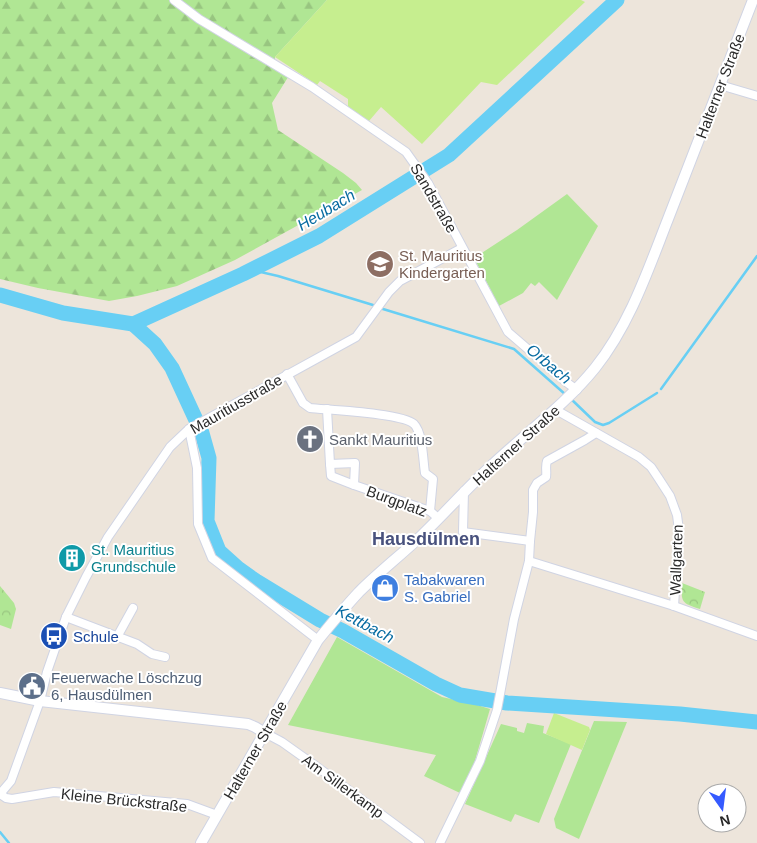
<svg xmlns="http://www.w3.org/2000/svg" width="757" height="843" font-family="Helvetica,sans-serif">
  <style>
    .grass { fill: #b0e694 }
    .forest { fill: url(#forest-firs) }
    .park { fill: url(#park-crowns) }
    .pitch { fill: #c6ee8f }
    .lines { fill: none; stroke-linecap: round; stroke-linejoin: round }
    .stream { stroke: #68cff4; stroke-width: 2.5 }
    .river { stroke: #68cff4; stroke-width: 15 }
    .street-casing { stroke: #d0d4e3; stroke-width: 10 }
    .secondary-casing { stroke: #d0d4e3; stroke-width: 12 }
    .street { stroke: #fff; stroke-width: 8 }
    .secondary { stroke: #fff; stroke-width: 10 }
    .labels { text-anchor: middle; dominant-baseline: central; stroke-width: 4; stroke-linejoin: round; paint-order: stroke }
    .street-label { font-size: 15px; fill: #2a2a2a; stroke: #fff }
    .education-label { font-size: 15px; fill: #785e54; stroke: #fff; text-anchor: start }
    .worship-label { font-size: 15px; fill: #5b616d; stroke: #fff; text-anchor: start }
    .culture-label { font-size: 15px; fill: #0d838f; stroke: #fff; text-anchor: start }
    .shop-label { font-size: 15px; fill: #366cbe; stroke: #fff; text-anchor: start }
    .transit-label { font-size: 15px; fill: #164399; stroke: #fff; text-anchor: start }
    .service-label { font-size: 15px; fill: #4e5e75; stroke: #fff; text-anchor: start }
    .water-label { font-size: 16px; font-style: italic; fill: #076ba1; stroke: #fff }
    .quarter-label { font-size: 18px; font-weight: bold; fill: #48517d; stroke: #fff }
  </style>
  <defs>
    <pattern id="forest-firs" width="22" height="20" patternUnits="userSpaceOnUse" patternTransform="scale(1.25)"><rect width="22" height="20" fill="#b0e694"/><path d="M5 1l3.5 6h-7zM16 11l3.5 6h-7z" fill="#98c580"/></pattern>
    <pattern id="park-crowns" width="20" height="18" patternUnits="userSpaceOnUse" patternTransform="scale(1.25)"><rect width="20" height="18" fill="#b0e694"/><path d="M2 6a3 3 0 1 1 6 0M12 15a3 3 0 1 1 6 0" fill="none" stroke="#98c580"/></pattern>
  </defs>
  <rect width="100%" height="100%" fill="#ede5db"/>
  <!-- grass -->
  <g class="grass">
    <path d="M 567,194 L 598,226 L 557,300 L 539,282 L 535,286 L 531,283 L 523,293 L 499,306 L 474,258 L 517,230 Z"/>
    <path d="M 337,637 L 442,697 L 474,704 L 490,709 L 474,764 L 460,793 L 424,776 L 436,755 L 288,725 Z"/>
    <path d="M 594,721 L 627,722 L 579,839 L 556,828 L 554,819 Z"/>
    <path d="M 527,723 L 544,726 L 543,733 L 571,744 L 539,823 L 515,814 L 511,822 L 465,804 L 501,724 L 517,728 L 517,731 L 524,733 Z"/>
  </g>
  <!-- forest -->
  <path class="forest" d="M 0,0 L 327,0 L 275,57 L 275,64 L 290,74 L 272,103 L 278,130 L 343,173 L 356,183 L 362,190 L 235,260 L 177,286 L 137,296 L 109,301 L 38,288 L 0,279 Z"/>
  <!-- park -->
  <g class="park">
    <path d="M 682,583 L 705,592 L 700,609 C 681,603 681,602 682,583 Z"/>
    <path d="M 0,586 L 14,603 L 16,609 L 11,629 L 0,625 Z"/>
  </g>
  <!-- pitch -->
  <g class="pitch">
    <path d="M 327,0 L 581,0 L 585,2 L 497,85 L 481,82 L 422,144 L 381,107 L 369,121 L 348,108 L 348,99 L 320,81 L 317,85 L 275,57 Z"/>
    <path d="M 554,713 L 589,727 L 590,730 L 582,750 L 546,734 Z"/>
  </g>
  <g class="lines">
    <!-- stream -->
    <g class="stream">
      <path d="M 252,270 L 278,276 L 373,305"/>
      <path d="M 383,309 L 514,349 L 566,395"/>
      <path d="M 661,389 L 757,256"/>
      <path d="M 570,398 L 595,422 L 603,425 L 609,423 L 657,393"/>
      <path d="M 0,832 L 9,843"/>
    </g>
    <!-- river -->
    <g class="river">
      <path d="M 0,295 L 63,313 L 133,324 L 243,274 L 319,236 L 449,155 L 617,0"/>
      <path d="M 133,324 L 155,344 L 172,368 L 202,433 L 209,458 L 207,521 L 219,551 L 239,569 L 256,581 L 320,620 L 343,631 L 436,684 L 460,695 L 507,703 L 680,714 L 757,722"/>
    </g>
    <!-- street casing -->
    <g class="street-casing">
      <g id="street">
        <path d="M 174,0 L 199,19 L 312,87 L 406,152 L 428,183 L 508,332 L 566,382 L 577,390"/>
        <path d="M 720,85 L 757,96"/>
        <path d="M 287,374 L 303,403 L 310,408 C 329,410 402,413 414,424 C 423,433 423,461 425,473 L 433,479 L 430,511"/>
        <path d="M 327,409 L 330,464 L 331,476 L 354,485 L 430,511 L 438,518"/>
        <path d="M 556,410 L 639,457 L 651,467 L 659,479 L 670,496 L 677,515 L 679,530 L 674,606"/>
        <path d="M 189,429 L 197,468 L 198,524 L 212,558 L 318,640"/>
        <path d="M 330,464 L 355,463 L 354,485"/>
        <path d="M 530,541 L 533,512 L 533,490 L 537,483 L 546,477 C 547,471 545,467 547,461 L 585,440 L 596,433"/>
        <path d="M 529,561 L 674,606 L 757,636"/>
        <path d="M 66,617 L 137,644 L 152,654 L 165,657"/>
        <path d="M 117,637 L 133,608"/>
        <path d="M 265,733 L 282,742 L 327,774 L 420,843"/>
        <path d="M 0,794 L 11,781 L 40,701 L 47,672 L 66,617 L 86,577 L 108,537 L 170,447 L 189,429 L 356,337 L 389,292 L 400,281 L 462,248"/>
        <path d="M 0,794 L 6,798 L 12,799 L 54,792 L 187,804 L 217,815"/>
        <path d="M 440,843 L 480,761 L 497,710 L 514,619 L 529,561 L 530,541 L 463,532 L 464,491"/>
      </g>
    </g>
    <!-- secondary casing -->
    <g class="secondary-casing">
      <g id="secondary">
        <path d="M 0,693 L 40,701 L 248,724 L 255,727 L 265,733"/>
        <path d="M 201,843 L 318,640 C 331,624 345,607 359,592 C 379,572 401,555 421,536 C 445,513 467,488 491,466 C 526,433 565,405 595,368 C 630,324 648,270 668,219 C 697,146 725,73 753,0"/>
      </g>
    </g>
    <!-- street -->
    <use href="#street" class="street"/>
    <!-- secondary -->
    <use href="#secondary" class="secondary"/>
  </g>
  <!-- icons -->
  <defs>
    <g id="school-disc" transform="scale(1.4375)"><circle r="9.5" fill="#8d6e63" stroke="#fff"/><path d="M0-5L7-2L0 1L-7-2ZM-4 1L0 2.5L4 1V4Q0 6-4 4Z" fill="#fff"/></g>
    <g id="church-disc" transform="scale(1.4375)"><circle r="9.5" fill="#6b7280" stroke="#fff"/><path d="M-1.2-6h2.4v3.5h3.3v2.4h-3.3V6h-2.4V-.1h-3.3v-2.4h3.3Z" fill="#fff"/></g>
    <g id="building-disc" transform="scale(1.4375)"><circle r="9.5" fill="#0f9aa8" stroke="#fff"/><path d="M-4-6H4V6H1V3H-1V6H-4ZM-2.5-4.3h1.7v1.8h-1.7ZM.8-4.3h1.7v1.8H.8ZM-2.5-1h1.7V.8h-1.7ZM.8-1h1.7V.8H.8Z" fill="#fff"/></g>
    <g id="shop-disc" transform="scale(1.4375)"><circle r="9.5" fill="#3f7fe0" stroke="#fff"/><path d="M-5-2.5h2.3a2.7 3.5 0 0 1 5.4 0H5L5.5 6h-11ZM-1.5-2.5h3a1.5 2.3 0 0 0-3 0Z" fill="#fff"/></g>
    <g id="bus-disc" transform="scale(1.4375)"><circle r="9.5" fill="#1a4fb4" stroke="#fff"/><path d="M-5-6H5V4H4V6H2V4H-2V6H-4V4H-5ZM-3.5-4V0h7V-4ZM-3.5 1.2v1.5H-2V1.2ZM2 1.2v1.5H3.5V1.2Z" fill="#fff"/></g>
    <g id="civic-disc" transform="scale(1.4375)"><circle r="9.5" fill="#5c6f8a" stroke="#fff"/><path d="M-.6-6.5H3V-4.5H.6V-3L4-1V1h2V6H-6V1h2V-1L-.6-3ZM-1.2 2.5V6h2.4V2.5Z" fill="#fff"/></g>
  </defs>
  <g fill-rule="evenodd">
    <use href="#school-disc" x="380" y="264"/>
    <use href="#church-disc" x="310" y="439"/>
    <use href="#building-disc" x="72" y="558"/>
    <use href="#shop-disc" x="385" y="588"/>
    <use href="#bus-disc" x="54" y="636"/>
    <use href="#civic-disc" x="32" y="686"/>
  </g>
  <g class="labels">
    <!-- street labels -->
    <g class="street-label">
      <text transform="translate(720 86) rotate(-69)">Halterner Straße</text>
      <text transform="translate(434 198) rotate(60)">Sandstraße</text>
      <text transform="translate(236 404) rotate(-30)">Mauritiusstraße</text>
      <text transform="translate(516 445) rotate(-42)">Halterner Straße</text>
      <text transform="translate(397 501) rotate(20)">Burgplatz</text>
      <text transform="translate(676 560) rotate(-88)">Wallgarten</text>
      <text transform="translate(255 750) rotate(-60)">Halterner Straße</text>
      <text transform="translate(343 786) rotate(36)">Am Sillerkamp</text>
      <text transform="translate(124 800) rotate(6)">Kleine Brückstraße</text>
    </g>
    <!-- education labels -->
    <g class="education-label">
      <text x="399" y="255">St. Mauritius<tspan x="399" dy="17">Kindergarten</tspan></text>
    </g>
    <!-- worship labels -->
    <g class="worship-label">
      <text x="329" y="439">Sankt Mauritius</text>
    </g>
    <!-- culture labels -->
    <g class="culture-label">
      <text x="91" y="549">St. Mauritius<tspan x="91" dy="17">Grundschule</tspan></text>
    </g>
    <!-- shop labels -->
    <g class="shop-label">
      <text x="404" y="579">Tabakwaren<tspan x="404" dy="17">S. Gabriel</tspan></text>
    </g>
    <!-- transit labels -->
    <g class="transit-label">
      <text x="73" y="636">Schule</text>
    </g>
    <!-- service labels -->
    <g class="service-label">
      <text x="51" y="677">Feuerwache Löschzug<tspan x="51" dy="17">6, Hausdülmen</tspan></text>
    </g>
    <!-- water labels -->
    <g class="water-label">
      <text transform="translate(326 210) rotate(-31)">Heubach</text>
      <text transform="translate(549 364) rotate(40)">Orbach</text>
      <text transform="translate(365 624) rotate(28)">Kettbach</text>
    </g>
    <!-- quarter labels -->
    <g class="quarter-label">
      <text x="426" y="539">Hausdülmen</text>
    </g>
  </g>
  <!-- north arrow -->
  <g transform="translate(722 808) rotate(166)"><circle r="24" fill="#ffffff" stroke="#aaaaaa"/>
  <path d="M0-4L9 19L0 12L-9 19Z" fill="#355aff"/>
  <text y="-8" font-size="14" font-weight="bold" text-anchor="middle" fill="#2a2a2a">N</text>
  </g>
</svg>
